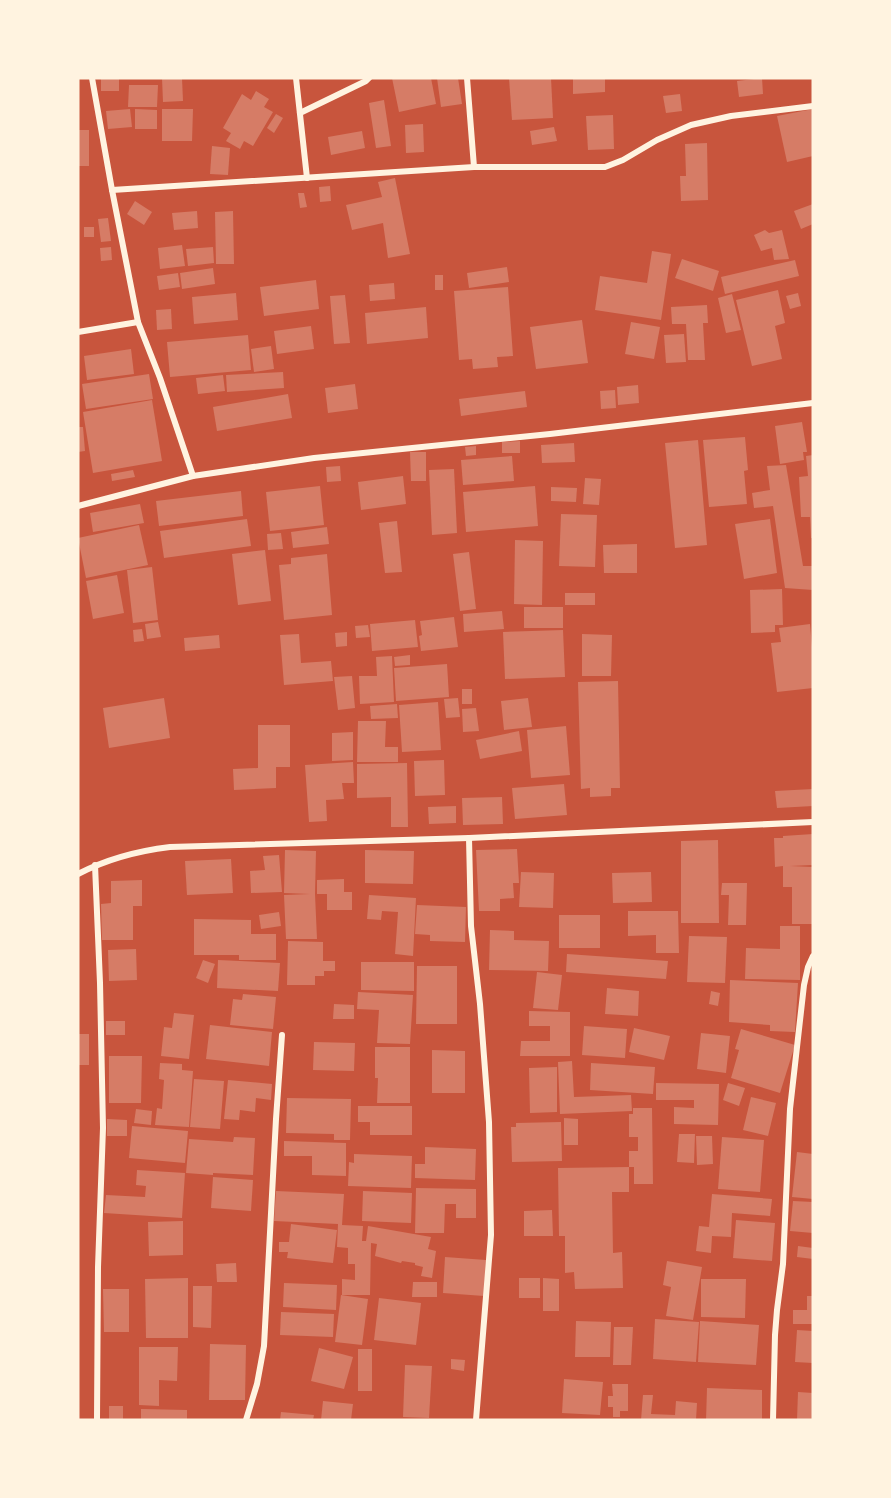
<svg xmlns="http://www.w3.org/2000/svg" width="891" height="1498" font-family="'PT Serif',serif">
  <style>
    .building { fill: #d67c66 }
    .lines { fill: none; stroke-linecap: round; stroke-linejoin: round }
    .minor { stroke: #fff3e0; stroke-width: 6 }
  </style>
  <rect width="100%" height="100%" fill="#c8553d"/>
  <!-- building -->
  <g class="building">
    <path d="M 119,78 L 119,91 L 101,91 L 101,79 Z"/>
    <path d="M 162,78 L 182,78 L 183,101 L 163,102 Z"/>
    <path d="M 392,78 L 431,78 L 436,104 L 399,112 Z"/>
    <path d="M 437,78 L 458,78 L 462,104 L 441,107 Z"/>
    <path d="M 509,78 L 551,78 L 553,118 L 512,120 Z"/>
    <path d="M 573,78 L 605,78 L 605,92 L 573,94 Z"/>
    <path d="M 762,78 L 763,94 L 739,97 L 737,81 Z"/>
    <path d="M 129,85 L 158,85 L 157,107 L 128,107 Z"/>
    <path d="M 256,91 L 269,99 L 264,107 L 273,112 L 253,146 L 244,141 L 240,149 L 226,141 L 231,133 L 223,128 L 242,94 L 251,100 Z"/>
    <path d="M 680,94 L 682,111 L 666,113 L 663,96 Z"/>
    <path d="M 384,100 L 391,146 L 376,148 L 369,103 Z"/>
    <path d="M 130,109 L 132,127 L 108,129 L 106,111 Z"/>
    <path d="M 135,109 L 157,110 L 157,129 L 135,129 Z"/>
    <path d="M 162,109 L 193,109 L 192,141 L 162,141 Z"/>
    <path d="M 813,109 L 813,156 L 787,162 L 777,116 Z"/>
    <path d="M 276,114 L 283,118 L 274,133 L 267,128 Z"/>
    <path d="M 613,115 L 614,149 L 588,150 L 586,116 Z"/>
    <path d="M 423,124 L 424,152 L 406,153 L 405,125 Z"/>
    <path d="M 554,127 L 557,141 L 532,145 L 530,131 Z"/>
    <rect x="78" y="130" width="11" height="36"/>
    <path d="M 362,131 L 365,148 L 331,155 L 328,137 Z"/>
    <path d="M 707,143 L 708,200 L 681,201 L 680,176 L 686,176 L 685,144 Z"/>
    <path d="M 212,146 L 230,148 L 228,175 L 210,174 Z"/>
    <path d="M 395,178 L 410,254 L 388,258 L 383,223 L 352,230 L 346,205 L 382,197 L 378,182 Z"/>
    <path d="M 330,186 L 331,201 L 320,202 L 319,187 Z"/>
    <path d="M 298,193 L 304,193 L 307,207 L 300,208 Z"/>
    <path d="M 135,201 L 152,212 L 144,225 L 127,214 Z"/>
    <path d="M 813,204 L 813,224 L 801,229 L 794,211 Z"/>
    <path d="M 197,211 L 198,228 L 174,230 L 172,213 Z"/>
    <path d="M 233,211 L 234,264 L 216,264 L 215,212 Z"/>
    <path d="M 108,218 L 111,241 L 101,242 L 98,219 Z"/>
    <rect x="84" y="227" width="10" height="10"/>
    <path d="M 765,230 L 769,233 L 782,230 L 789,259 L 774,260 L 772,248 L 761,251 L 754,235 Z"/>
    <path d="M 182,245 L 185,266 L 160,269 L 158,248 Z"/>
    <path d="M 111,247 L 112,260 L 101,261 L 100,248 Z"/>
    <path d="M 213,247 L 214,263 L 188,266 L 186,249 Z"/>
    <path d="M 652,251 L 671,254 L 661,320 L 595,310 L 600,276 L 647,283 Z"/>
    <path d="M 682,259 L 719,271 L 713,291 L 675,278 Z"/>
    <path d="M 795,260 L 799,276 L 725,294 L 721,277 Z"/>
    <path d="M 507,267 L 509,282 L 469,288 L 467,273 Z"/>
    <path d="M 213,268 L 215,284 L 182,289 L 180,273 Z"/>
    <path d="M 178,273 L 180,287 L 159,290 L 157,276 Z"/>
    <rect x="435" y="275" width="8" height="15"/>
    <path d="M 316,280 L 319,309 L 264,316 L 260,287 Z"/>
    <path d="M 394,283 L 395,299 L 370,301 L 369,285 Z"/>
    <path d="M 508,287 L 513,356 L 497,357 L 498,367 L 473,369 L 472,359 L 459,360 L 454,291 Z"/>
    <path d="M 778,290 L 785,323 L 775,326 L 782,359 L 752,366 L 736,300 Z"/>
    <path d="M 236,293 L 238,320 L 194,324 L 192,297 Z"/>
    <path d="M 798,293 L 801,306 L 790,309 L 786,296 Z"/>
    <path d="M 732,294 L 741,330 L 726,333 L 718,298 Z"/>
    <path d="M 345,295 L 350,343 L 334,344 L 330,296 Z"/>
    <path d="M 707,305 L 708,323 L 703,323 L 705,360 L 688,360 L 686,324 L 672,324 L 671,307 Z"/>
    <path d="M 426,307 L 428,338 L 367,344 L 365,313 Z"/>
    <path d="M 171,309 L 172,329 L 157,330 L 156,310 Z"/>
    <path d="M 582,320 L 588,363 L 536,369 L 530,327 Z"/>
    <path d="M 631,322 L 660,327 L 654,359 L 625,354 Z"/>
    <path d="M 311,326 L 314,349 L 277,354 L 274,331 Z"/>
    <path d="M 684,334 L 686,362 L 666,363 L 664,335 Z"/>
    <path d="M 248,335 L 251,370 L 170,377 L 167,342 Z"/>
    <path d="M 271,346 L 274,369 L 254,372 L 251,349 Z"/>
    <path d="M 131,349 L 134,374 L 87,380 L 84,356 Z"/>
    <path d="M 283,372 L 284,388 L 227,392 L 226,375 Z"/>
    <path d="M 149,374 L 153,399 L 86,409 L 82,384 Z"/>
    <path d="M 223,375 L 225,391 L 198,394 L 196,378 Z"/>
    <path d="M 355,384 L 358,409 L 328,413 L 325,388 Z"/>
    <path d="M 638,385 L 639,403 L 618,405 L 617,387 Z"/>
    <path d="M 615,390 L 616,408 L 601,409 L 600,391 Z"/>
    <path d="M 525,391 L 527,407 L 461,416 L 459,399 Z"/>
    <path d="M 288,394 L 292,418 L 217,431 L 213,407 Z"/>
    <path d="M 152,400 L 162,461 L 93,473 L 83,412 Z"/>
    <path d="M 802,422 L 807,452 L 803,452 L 804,460 L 780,464 L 775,426 Z"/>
    <path d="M 78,427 L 83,427 L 85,451 L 78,452 Z"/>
    <path d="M 745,437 L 748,470 L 744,471 L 747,504 L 709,507 L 703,440 Z"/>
    <path d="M 698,440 L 707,545 L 675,548 L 665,443 Z"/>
    <path d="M 520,441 L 520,453 L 502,453 L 502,442 Z"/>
    <path d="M 574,443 L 575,462 L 542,463 L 541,445 Z"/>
    <path d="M 476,446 L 476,455 L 466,456 L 465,447 Z"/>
    <path d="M 410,452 L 426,452 L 426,481 L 411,481 Z"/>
    <path d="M 813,455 L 813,538 L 811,538 L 810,517 L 801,517 L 799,477 L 808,476 L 806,456 Z"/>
    <path d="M 512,456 L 514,481 L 463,485 L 461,460 Z"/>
    <path d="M 786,465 L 803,566 L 813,566 L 813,590 L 785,588 L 773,506 L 754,508 L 752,493 L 770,490 L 767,466 Z"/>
    <path d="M 340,466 L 341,481 L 327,482 L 326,467 Z"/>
    <path d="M 454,469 L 457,533 L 432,535 L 429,470 Z"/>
    <path d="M 133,470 L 135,477 L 112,481 L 111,474 Z"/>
    <path d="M 403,476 L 406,504 L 361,510 L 358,482 Z"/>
    <path d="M 585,478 L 601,479 L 599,505 L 583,504 Z"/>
    <path d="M 320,486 L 324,525 L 270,531 L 266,492 Z"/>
    <path d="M 535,486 L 538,526 L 466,532 L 463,492 Z"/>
    <path d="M 551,487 L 577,488 L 576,502 L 551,501 Z"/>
    <path d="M 241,491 L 243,516 L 159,526 L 156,501 Z"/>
    <path d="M 140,504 L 144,523 L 93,532 L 90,513 Z"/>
    <path d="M 561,514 L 597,515 L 595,567 L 559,566 Z"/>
    <path d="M 247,519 L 251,546 L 164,558 L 160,531 Z"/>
    <path d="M 770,519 L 777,573 L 744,579 L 735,524 Z"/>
    <path d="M 397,521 L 402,572 L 385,573 L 379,523 Z"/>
    <path d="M 139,525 L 148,565 L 86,578 L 78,538 Z"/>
    <path d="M 327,527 L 329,544 L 293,548 L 291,532 Z"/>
    <path d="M 281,533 L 283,549 L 268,550 L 267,534 Z"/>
    <path d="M 515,540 L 543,541 L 542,605 L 514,604 Z"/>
    <path d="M 637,544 L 637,573 L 604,573 L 603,545 Z"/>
    <path d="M 265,550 L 271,601 L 238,605 L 232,554 Z"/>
    <path d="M 469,552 L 476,609 L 460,611 L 453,554 Z"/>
    <path d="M 327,554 L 332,615 L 284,620 L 279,565 L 291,564 L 291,558 Z"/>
    <path d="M 152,567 L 158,620 L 133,623 L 127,570 Z"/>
    <path d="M 117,575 L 124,613 L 93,619 L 86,581 Z"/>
    <path d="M 782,589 L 783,625 L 775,625 L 775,632 L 751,633 L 750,590 Z"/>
    <rect x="565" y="593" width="30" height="12"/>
    <rect x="524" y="607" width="39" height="21"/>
    <path d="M 502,611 L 504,629 L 464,632 L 463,614 Z"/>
    <path d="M 454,617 L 458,647 L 421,651 L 419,636 L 422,635 L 420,621 Z"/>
    <path d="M 415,620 L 418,647 L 372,651 L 370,624 Z"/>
    <path d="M 158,622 L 161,637 L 147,639 L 145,624 Z"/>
    <path d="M 810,624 L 813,658 L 813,688 L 777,692 L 771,643 L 781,642 L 779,628 Z"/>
    <path d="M 368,625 L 370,637 L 356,638 L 355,626 Z"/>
    <path d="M 142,629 L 144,641 L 134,642 L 133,630 Z"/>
    <path d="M 563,630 L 565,677 L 505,679 L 503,632 Z"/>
    <path d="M 347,632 L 347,646 L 336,647 L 335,633 Z"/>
    <path d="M 299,634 L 301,663 L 331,661 L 333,681 L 284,685 L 280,635 Z"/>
    <path d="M 582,634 L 612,635 L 611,676 L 582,676 Z"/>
    <path d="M 219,635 L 220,648 L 185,651 L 184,638 Z"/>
    <path d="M 410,655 L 410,665 L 395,666 L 394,657 Z"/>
    <path d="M 392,656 L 394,702 L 360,704 L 359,676 L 377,676 L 376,657 Z"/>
    <path d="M 447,664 L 449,697 L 396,701 L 394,668 Z"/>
    <path d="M 352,676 L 355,708 L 338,710 L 334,677 Z"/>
    <path d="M 618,681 L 620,788 L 611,788 L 611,796 L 590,797 L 590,788 L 581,789 L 578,682 Z"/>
    <rect x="462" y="689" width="10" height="15"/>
    <path d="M 164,698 L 170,738 L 109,748 L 103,708 Z"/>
    <path d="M 458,698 L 460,717 L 446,718 L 444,699 Z"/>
    <path d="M 528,698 L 532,727 L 504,730 L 501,701 Z"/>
    <path d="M 438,702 L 441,750 L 402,752 L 399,705 Z"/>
    <path d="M 397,704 L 398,718 L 371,719 L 370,706 Z"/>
    <path d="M 476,708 L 479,731 L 463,732 L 462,709 Z"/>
    <path d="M 358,721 L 386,721 L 385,747 L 398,747 L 398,762 L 357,762 Z"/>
    <path d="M 258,725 L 290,725 L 290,767 L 276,767 L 276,788 L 234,790 L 233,769 L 258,768 Z"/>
    <path d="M 566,726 L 570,775 L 531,778 L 527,730 Z"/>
    <path d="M 519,731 L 522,751 L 480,759 L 476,740 Z"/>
    <path d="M 353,732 L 353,760 L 332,761 L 332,733 Z"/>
    <path d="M 444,760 L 445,795 L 415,796 L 414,761 Z"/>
    <path d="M 353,762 L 354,783 L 342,783 L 344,799 L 326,800 L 327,821 L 309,822 L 305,765 Z"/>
    <path d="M 407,763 L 408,827 L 391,827 L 391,797 L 357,798 L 357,764 Z"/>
    <path d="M 564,784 L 567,815 L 515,819 L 512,788 Z"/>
    <path d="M 813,789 L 813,806 L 777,808 L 775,791 Z"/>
    <path d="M 502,797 L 503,824 L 463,825 L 462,798 Z"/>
    <path d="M 456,806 L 456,823 L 429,824 L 428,807 Z"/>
    <path d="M 813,834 L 813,865 L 790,866 L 813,867 L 813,924 L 792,924 L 792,887 L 783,887 L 783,866 L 775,867 L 774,838 L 783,838 L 783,836 Z"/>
    <path d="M 718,840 L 719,923 L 681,923 L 681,841 Z"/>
    <path d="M 517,849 L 519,883 L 513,883 L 514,898 L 500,899 L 500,911 L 479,911 L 476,850 Z"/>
    <path d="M 285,850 L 316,851 L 315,894 L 317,939 L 286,939 L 284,895 L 310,894 L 284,893 Z"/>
    <path d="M 365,850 L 414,851 L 413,884 L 365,883 Z"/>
    <path d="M 279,855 L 282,892 L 251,893 L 250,871 L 265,870 L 263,856 Z"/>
    <path d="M 231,859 L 233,893 L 187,895 L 185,861 Z"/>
    <path d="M 521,872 L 554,873 L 553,908 L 519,907 Z"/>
    <path d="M 651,872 L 652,902 L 613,903 L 612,873 Z"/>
    <path d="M 344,879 L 344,892 L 352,892 L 352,910 L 327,910 L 327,894 L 317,894 L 317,880 Z"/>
    <path d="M 142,880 L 142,906 L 133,906 L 133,940 L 102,940 L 101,904 L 111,903 L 111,881 Z"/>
    <path d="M 722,883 L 747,883 L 746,925 L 728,925 L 729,895 L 721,895 Z"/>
    <path d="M 369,895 L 416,898 L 413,956 L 395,954 L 398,912 L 382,911 L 381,920 L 367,919 Z"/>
    <path d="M 417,905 L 466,907 L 465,942 L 430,941 L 430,935 L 415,934 Z"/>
    <path d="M 628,911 L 678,911 L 679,953 L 656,953 L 656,935 L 628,936 Z"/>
    <path d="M 279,912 L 281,926 L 261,929 L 259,915 Z"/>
    <rect x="559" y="915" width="41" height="33"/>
    <path d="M 194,919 L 251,920 L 251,934 L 276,934 L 276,960 L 239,960 L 239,955 L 194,955 Z"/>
    <path d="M 780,926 L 800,926 L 800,980 L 745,979 L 746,948 L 780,949 Z"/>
    <path d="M 490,930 L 514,931 L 514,940 L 549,941 L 548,971 L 489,970 Z"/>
    <path d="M 689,936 L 727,937 L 725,983 L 687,982 Z"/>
    <path d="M 288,941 L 323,942 L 323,961 L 335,961 L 335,971 L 324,971 L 324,976 L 315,976 L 315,985 L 287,985 Z"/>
    <path d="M 136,949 L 137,980 L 109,981 L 108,950 Z"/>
    <path d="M 567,954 L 668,961 L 666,979 L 566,972 Z"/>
    <path d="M 203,960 L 215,964 L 208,983 L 196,978 Z"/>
    <path d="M 218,960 L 280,963 L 278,991 L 217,988 Z"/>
    <path d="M 361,962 L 414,962 L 414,991 L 361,990 Z"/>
    <path d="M 417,966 L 457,966 L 457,1024 L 416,1024 Z"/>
    <path d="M 537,972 L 562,975 L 558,1010 L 533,1008 Z"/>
    <path d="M 730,980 L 798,983 L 795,1032 L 770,1031 L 770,1025 L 729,1022 Z"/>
    <path d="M 607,988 L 639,991 L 638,1016 L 605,1014 Z"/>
    <path d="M 711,991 L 720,993 L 718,1006 L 709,1004 Z"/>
    <path d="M 358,992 L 413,995 L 410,1044 L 377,1043 L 379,1010 L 357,1009 Z"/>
    <path d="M 243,994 L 276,997 L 273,1029 L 230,1025 L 233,999 L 242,1000 Z"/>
    <path d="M 334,1004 L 354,1005 L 354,1019 L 333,1019 Z"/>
    <path d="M 529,1011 L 570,1012 L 570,1056 L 520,1056 L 521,1041 L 550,1041 L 550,1026 L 529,1026 Z"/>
    <path d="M 174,1013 L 194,1015 L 189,1059 L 161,1056 L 164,1027 L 172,1028 Z"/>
    <rect x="106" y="1021" width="19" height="14"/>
    <path d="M 210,1025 L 272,1032 L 269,1066 L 206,1059 Z"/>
    <path d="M 584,1026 L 627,1029 L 625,1058 L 582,1055 Z"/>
    <path d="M 634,1028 L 670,1036 L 664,1060 L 629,1052 Z"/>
    <path d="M 741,1029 L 795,1045 L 780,1093 L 731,1078 L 739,1050 L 735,1049 Z"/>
    <path d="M 701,1033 L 730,1036 L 726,1073 L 697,1069 Z"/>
    <rect x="78" y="1034" width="11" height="31"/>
    <path d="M 314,1042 L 355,1043 L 354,1071 L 313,1070 Z"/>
    <path d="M 375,1047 L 410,1047 L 410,1103 L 377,1103 L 378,1078 L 375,1078 Z"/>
    <path d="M 432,1050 L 465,1051 L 465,1093 L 432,1093 Z"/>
    <path d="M 109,1056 L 142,1056 L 141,1103 L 109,1103 Z"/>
    <path d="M 572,1061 L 574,1097 L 631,1095 L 632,1111 L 560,1114 L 558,1062 Z"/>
    <path d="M 160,1063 L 182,1064 L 182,1070 L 193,1071 L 189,1127 L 155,1125 L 157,1108 L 162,1109 L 164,1080 L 159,1079 Z"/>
    <path d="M 591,1063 L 655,1067 L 653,1094 L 590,1090 Z"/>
    <path d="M 557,1067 L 557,1112 L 530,1113 L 529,1068 Z"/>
    <path d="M 194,1079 L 224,1081 L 220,1129 L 190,1127 Z"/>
    <path d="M 228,1080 L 272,1084 L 271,1100 L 256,1098 L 255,1112 L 240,1110 L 239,1120 L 224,1119 Z"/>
    <path d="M 656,1083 L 719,1084 L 718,1125 L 674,1124 L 674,1107 L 694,1108 L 694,1100 L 656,1100 Z"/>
    <path d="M 728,1083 L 745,1088 L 739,1106 L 723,1100 Z"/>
    <path d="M 751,1097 L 776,1103 L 768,1136 L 743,1130 Z"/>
    <path d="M 287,1098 L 351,1099 L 350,1140 L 334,1140 L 334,1134 L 286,1133 Z"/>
    <path d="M 358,1106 L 412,1106 L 412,1135 L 370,1135 L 370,1122 L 358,1122 Z"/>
    <path d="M 633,1108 L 652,1108 L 653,1184 L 634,1184 L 634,1167 L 629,1167 L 629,1151 L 638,1151 L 638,1137 L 629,1137 L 629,1114 L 633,1114 Z"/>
    <path d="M 136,1109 L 152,1111 L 151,1125 L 134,1123 Z"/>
    <path d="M 564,1118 L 578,1119 L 578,1145 L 564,1145 Z"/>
    <path d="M 107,1119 L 127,1120 L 127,1136 L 107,1136 Z"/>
    <path d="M 561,1122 L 562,1161 L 512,1162 L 511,1127 L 516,1127 L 516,1123 Z"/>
    <path d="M 132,1126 L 188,1131 L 185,1163 L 129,1158 Z"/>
    <path d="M 679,1134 L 695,1134 L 694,1163 L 677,1162 Z"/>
    <path d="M 696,1136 L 712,1136 L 713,1164 L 697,1165 Z"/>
    <path d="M 234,1137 L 255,1138 L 253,1175 L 213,1173 L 213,1175 L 186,1173 L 189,1139 L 233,1142 Z"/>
    <path d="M 722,1137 L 764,1140 L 760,1192 L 718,1189 Z"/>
    <path d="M 284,1141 L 346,1143 L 346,1176 L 312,1175 L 312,1156 L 284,1156 Z"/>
    <path d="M 425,1147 L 476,1149 L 475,1180 L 415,1178 L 415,1164 L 425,1164 Z"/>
    <path d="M 797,1152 L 813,1154 L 813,1199 L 792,1197 Z"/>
    <path d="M 354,1154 L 412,1156 L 411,1188 L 348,1186 L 349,1162 L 354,1163 Z"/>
    <path d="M 629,1167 L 629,1192 L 612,1192 L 613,1253 L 622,1252 L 623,1288 L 575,1289 L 574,1272 L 565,1273 L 565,1236 L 559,1236 L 558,1168 Z"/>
    <path d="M 137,1170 L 185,1173 L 182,1218 L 104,1213 L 106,1195 L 145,1197 L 146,1186 L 136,1185 Z"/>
    <path d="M 213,1177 L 253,1180 L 251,1211 L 211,1208 Z"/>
    <path d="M 416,1188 L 476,1189 L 476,1218 L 456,1218 L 456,1204 L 445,1204 L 444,1233 L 415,1233 Z"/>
    <path d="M 276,1191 L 344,1194 L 342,1225 L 363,1226 L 362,1241 L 366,1241 L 368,1226 L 431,1237 L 428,1249 L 436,1251 L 432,1278 L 421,1276 L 423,1267 L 415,1265 L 415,1263 L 402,1261 L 401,1263 L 375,1256 L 377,1244 L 371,1243 L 370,1295 L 342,1295 L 342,1279 L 355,1280 L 355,1264 L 348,1264 L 348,1248 L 337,1247 L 338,1224 L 274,1221 Z"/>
    <path d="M 363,1191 L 412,1193 L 411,1223 L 362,1221 Z"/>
    <path d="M 712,1194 L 772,1199 L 770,1216 L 732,1213 L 731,1237 L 712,1236 L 711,1253 L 696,1251 L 699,1226 L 709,1227 Z"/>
    <path d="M 793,1201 L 813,1202 L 813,1233 L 790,1231 Z"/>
    <path d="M 552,1210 L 553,1236 L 524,1236 L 524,1211 Z"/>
    <path d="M 736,1220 L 775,1223 L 772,1261 L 733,1258 Z"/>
    <path d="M 183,1221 L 183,1255 L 149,1256 L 148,1222 Z"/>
    <path d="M 291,1224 L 337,1230 L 333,1263 L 287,1258 L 288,1252 L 279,1252 L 279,1242 L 289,1242 Z"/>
    <path d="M 798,1246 L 813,1248 L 813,1259 L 797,1257 Z"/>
    <path d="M 445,1257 L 486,1260 L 484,1296 L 443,1293 Z"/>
    <path d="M 667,1261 L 702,1267 L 693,1320 L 666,1316 L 671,1287 L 663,1285 Z"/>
    <path d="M 236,1263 L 237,1282 L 217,1282 L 216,1264 Z"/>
    <path d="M 188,1278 L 188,1338 L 146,1338 L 145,1279 Z"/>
    <rect x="519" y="1278" width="21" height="20"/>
    <path d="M 543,1278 L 559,1279 L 559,1311 L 543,1311 Z"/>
    <path d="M 701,1279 L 746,1279 L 745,1318 L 701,1317 Z"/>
    <path d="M 413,1282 L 437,1282 L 437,1297 L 412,1297 Z"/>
    <path d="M 284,1283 L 337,1285 L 336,1310 L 283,1307 Z"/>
    <path d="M 193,1286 L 212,1286 L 211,1328 L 193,1327 Z"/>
    <path d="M 103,1289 L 129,1289 L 129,1332 L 104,1332 Z"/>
    <path d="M 341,1295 L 368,1299 L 362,1345 L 335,1342 Z"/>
    <path d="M 807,1296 L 813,1296 L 813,1324 L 793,1324 L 793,1310 L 807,1310 Z"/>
    <path d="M 379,1298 L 421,1303 L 416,1345 L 374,1340 Z"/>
    <path d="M 281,1312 L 334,1314 L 333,1337 L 280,1335 Z"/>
    <path d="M 655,1319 L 699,1322 L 696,1362 L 653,1359 Z"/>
    <path d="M 576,1321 L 611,1322 L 610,1357 L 575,1357 Z"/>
    <path d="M 700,1321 L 759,1325 L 756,1365 L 698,1362 Z"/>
    <path d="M 614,1327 L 633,1327 L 631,1365 L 613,1365 Z"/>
    <path d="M 797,1330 L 813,1331 L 813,1363 L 795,1362 Z"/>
    <path d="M 210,1344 L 246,1345 L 245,1400 L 209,1400 Z"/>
    <path d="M 139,1347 L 178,1347 L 177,1381 L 159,1380 L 159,1406 L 139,1405 Z"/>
    <path d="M 319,1348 L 353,1357 L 344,1389 L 311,1381 Z"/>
    <rect x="358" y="1349" width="14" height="42"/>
    <path d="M 451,1359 L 465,1360 L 464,1371 L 451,1369 Z"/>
    <path d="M 405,1365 L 432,1366 L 429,1418 L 403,1417 Z"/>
    <path d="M 564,1379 L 603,1382 L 600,1415 L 562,1413 Z"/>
    <path d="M 612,1384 L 628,1384 L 628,1411 L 620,1411 L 620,1417 L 613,1417 L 613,1407 L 608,1407 L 608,1396 L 613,1396 Z"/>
    <path d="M 707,1388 L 762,1390 L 762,1420 L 706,1420 Z"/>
    <path d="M 798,1392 L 813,1393 L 813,1420 L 797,1420 Z"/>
    <path d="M 643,1395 L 653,1395 L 651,1414 L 675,1415 L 676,1401 L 697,1403 L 696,1420 L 641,1420 Z"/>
    <path d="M 323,1401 L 353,1404 L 351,1420 L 321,1420 Z"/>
    <rect x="109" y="1406" width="14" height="14"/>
    <path d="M 141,1409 L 187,1410 L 187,1420 L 141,1420 Z"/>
    <path d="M 281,1412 L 314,1415 L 313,1420 L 280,1420 Z"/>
  </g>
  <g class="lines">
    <!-- minor -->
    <g class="minor">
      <path d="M 92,78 L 112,190 L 138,322 L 160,378 L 193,476"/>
      <path d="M 296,78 L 307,178"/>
      <path d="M 467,78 L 474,167"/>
      <path d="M 300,113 L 366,81 L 369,78"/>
      <path d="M 112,190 L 474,167 L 605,167 L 623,160 L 657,140 L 691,125 L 731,116 L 813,106"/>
      <path d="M 78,332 L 138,322"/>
      <path d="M 78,506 L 193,476 L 314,458 L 550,434 L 813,403"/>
      <path d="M 469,838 L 471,926 L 480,1004 L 489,1122 L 491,1235 L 476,1420"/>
      <path d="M 95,865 L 100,983 L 103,1128 L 98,1267 L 97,1420"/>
      <path d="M 78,874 C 107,859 137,851 170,847 L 469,838 L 813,822"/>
      <path d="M 246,1420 L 257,1384 L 264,1346 L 276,1119 L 282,1035"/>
      <path d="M 773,1420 L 775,1335 L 777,1310 L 783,1264 L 790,1109 L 804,985 L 808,967 L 813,956"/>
    </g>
  </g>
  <!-- border -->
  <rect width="891" height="1498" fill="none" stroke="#fff3e0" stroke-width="159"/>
</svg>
